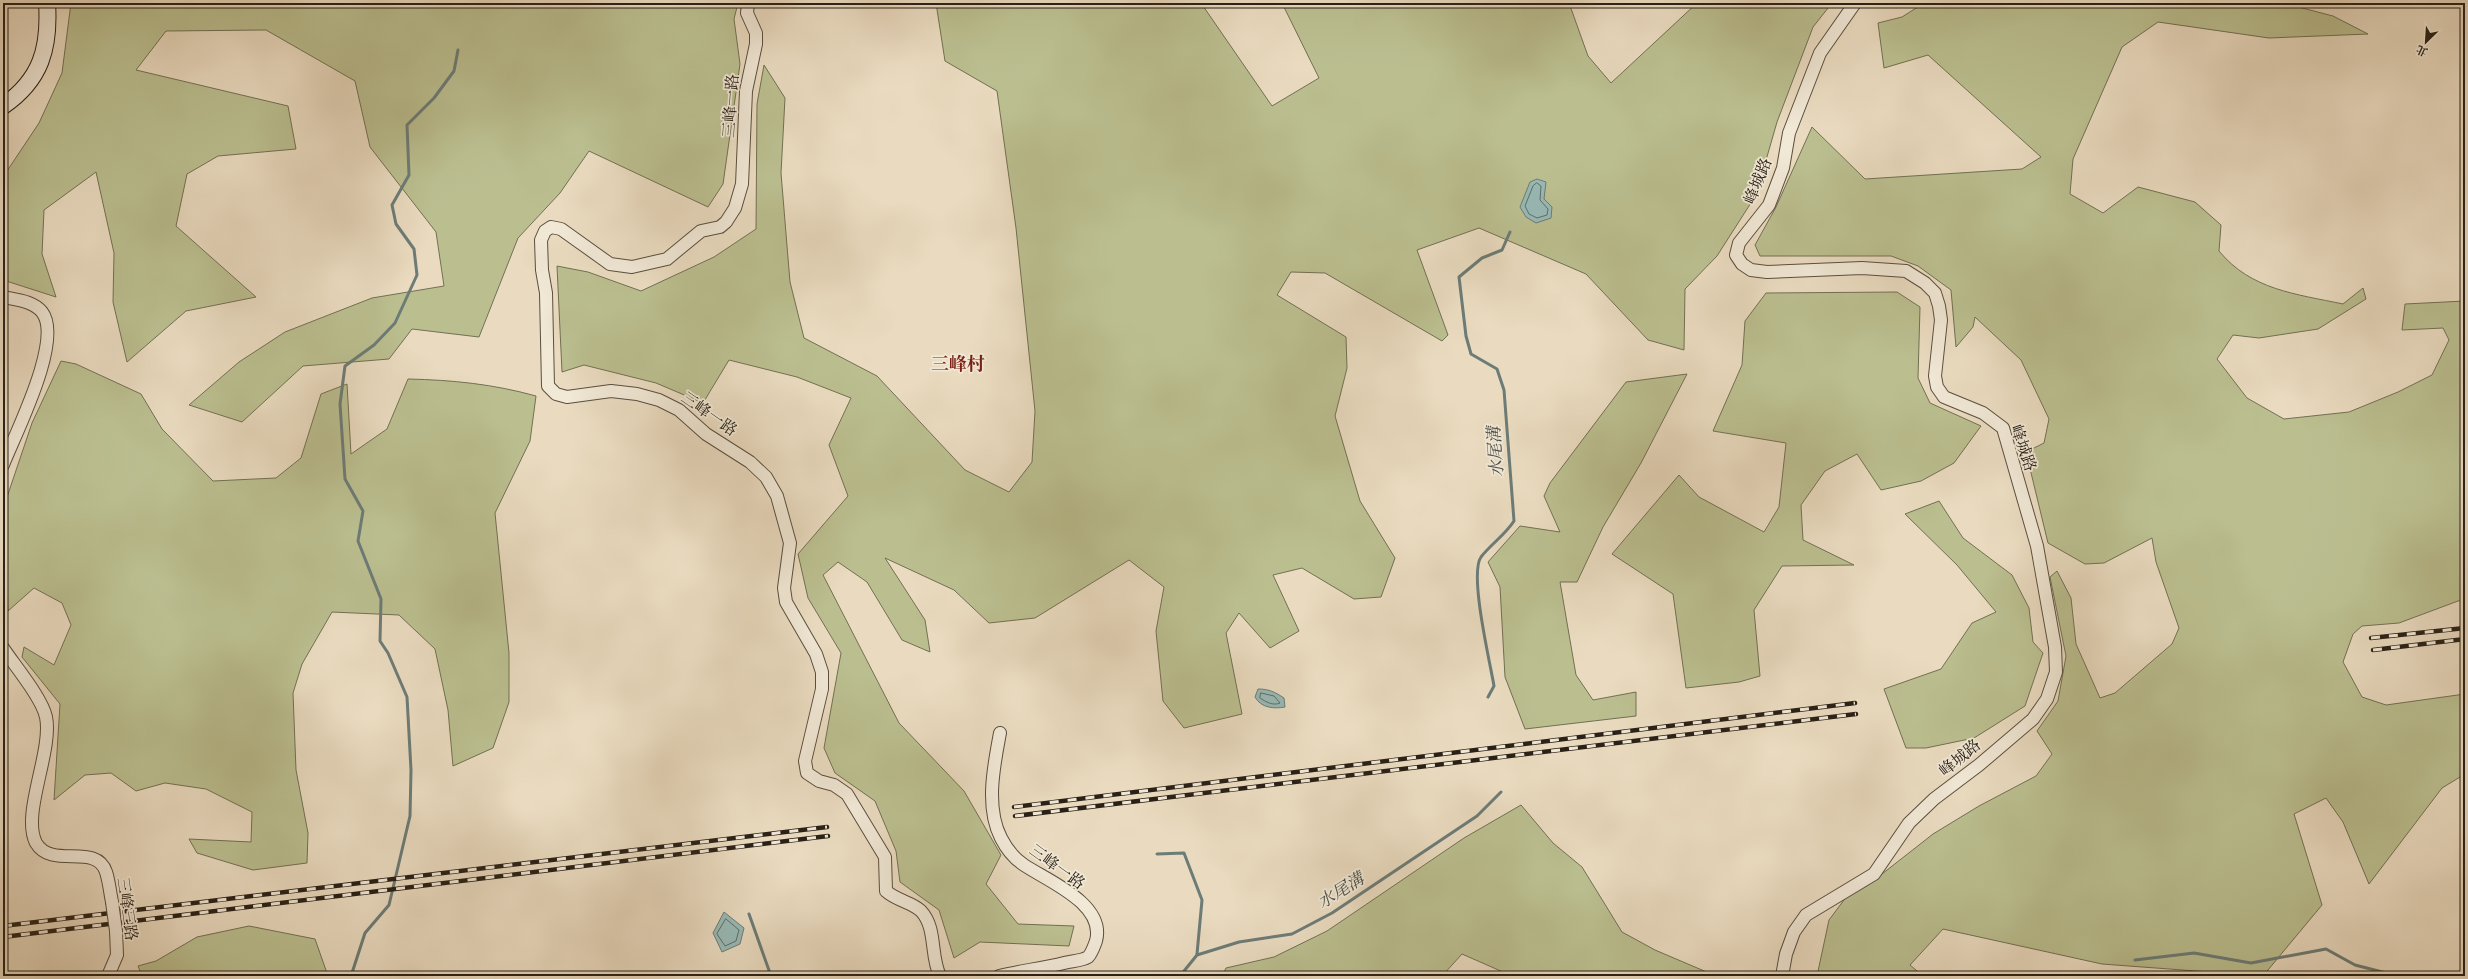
<svg xmlns="http://www.w3.org/2000/svg" width="2468" height="979" font-family="'IM FELL DW Pica','Noto Serif TC',serif">
  <style>
    .green { fill: #bbbf90; stroke: #727053 }
    .water { fill: #98bab7; stroke: #6c7c77 }
    .lines { fill: none; stroke-linecap: round; stroke-linejoin: round }
    .shore { stroke: #606d66; stroke-width: 1 }
    .stream { stroke: #6c7c77; stroke-width: 3 }
    .street-casing { stroke: #594f40; stroke-width: 14 }
    .secondary-casing { stroke: #292016; stroke-width: 18 }
    .street { stroke: #f1e8d6; stroke-width: 12 }
    .secondary { stroke: #f1e8d6; stroke-width: 16 }
    .rail-casing { stroke: #292016; stroke-width: 4.5 }
    .rail { stroke: #f1e8d6; stroke-width: 3; stroke-dasharray: 9; stroke-linecap: butt }
    .street-bridge-casing { stroke: #594f40; stroke-width: 14; stroke-linecap: butt }
    .street-bridge { stroke: #f1e8d6; stroke-width: 12 }
    .labels { text-anchor: middle; dominant-baseline: central; stroke-width: 3.5; stroke-linejoin: round; paint-order: stroke }
    .street-label { font-size: 16px; fill: #292016; stroke: #f1e8d6 }
    .water-label { font-size: 17px; font-style: italic; fill: #4a4e46; stroke: #f1e8d6 }
    .quarter-label { font-size: 18px; font-weight: bold; fill: #7a1f14; stroke: #f1e8d6 }
  </style>
  <rect width="100%" height="100%" fill="#eadbc0"/>
  <filter id="stains"><feTurbulence type="fractalNoise" baseFrequency=".005" numOctaves="4"/><feColorMatrix values="0 0 0 0 .2 0 0 0 0 .09 0 0 0 0 .02 0 0 0 .5 -.17"/></filter>
  <radialGradient id="worn" r=".72"><stop offset=".6" stop-color="#630" stop-opacity="0"/><stop offset="1" stop-color="#630" stop-opacity=".3"/></radialGradient>
  <!-- green -->
  <g class="green">
    <path d="M 71,3 L 738,3 L 734,19 L 740,64 L 723,184 L 708,207 L 589,151 L 560,193 L 518,238 L 479,337 L 412,329 L 389,359 L 303,366 L 242,422 L 189,405 L 239,362 L 285,332 L 372,298 L 444,286 L 436,232 L 370,147 L 355,81 L 266,30 L 166,31 L 136,70 L 288,106 L 296,149 L 218,156 L 187,174 L 176,226 L 256,297 L 186,311 L 127,362 L 113,302 L 114,253 L 96,172 L 44,210 L 42,254 L 56,297 L 3,280 L 3,177 L 39,123 L 62,73 Z"/>
    <path d="M 936,3 L 1201,3 L 1272,106 L 1319,78 L 1282,3 L 1569,3 L 1588,56 L 1611,83 L 1697,3 L 1832,3 L 1813,27 L 1777,122 L 1756,195 L 1717,256 L 1685,289 L 1684,350 L 1648,340 L 1586,274 L 1479,228 L 1417,250 L 1448,335 L 1442,341 L 1325,273 L 1291,272 L 1277,295 L 1346,337 L 1347,368 L 1335,416 L 1360,501 L 1395,558 L 1381,597 L 1354,599 L 1302,568 L 1273,575 L 1299,631 L 1270,648 L 1239,613 L 1226,633 L 1242,714 L 1184,728 L 1163,701 L 1156,631 L 1164,587 L 1129,560 L 1035,618 L 989,623 L 954,590 L 885,558 L 925,620 L 930,652 L 902,640 L 867,582 L 838,562 L 823,575 L 899,723 L 964,791 L 1001,855 L 986,884 L 1018,924 L 1074,926 L 1069,946 L 980,942 L 954,958 L 939,910 L 900,882 L 896,851 L 875,801 L 835,773 L 824,748 L 841,653 L 808,598 L 798,554 L 848,496 L 829,445 L 851,398 L 797,377 L 729,360 L 703,403 L 656,383 L 584,365 L 562,372 L 557,266 L 588,272 L 641,291 L 714,257 L 756,229 L 757,104 L 764,65 L 785,98 L 781,173 L 790,282 L 804,338 L 877,376 L 965,470 L 1009,492 L 1032,462 L 1035,411 L 1016,228 L 997,91 L 945,61 Z"/>
    <path d="M 1924,3 L 2283,3 L 2333,16 L 2368,34 L 2269,38 L 2158,22 L 2122,47 L 2073,159 L 2070,194 L 2103,213 L 2138,187 L 2195,202 L 2221,225 L 2219,251 C 2251,290 2296,294 2343,304 L 2363,288 L 2366,299 L 2318,329 L 2259,338 L 2233,335 L 2217,359 L 2247,398 L 2284,419 L 2349,412 L 2398,392 L 2432,375 L 2449,340 L 2443,328 L 2402,330 L 2405,304 L 2465,301 L 2465,600 L 2458,601 L 2399,623 L 2362,626 L 2353,634 L 2343,662 L 2362,697 L 2386,705 L 2465,694 L 2465,774 L 2442,788 L 2369,884 L 2343,822 L 2326,798 L 2294,814 L 2322,905 L 2263,976 L 2102,964 L 1943,929 L 1910,965 L 1923,976 L 1817,976 L 1829,920 L 1847,896 L 1882,874 L 1933,834 L 1979,806 L 2036,776 L 2052,754 L 2037,731 L 2058,701 L 2066,656 L 2050,577 L 2057,571 L 2071,598 L 2076,644 L 2100,698 L 2115,693 L 2172,644 L 2179,628 L 2156,562 L 2152,538 L 2104,563 L 2085,564 L 2048,543 L 2026,452 L 2044,443 L 2049,419 L 2021,360 L 1975,317 L 1973,327 L 1956,347 L 1951,290 L 1918,266 L 1891,256 L 1760,256 L 1755,245 L 1776,207 L 1812,127 L 1865,179 L 2022,169 L 2041,157 L 1928,55 L 1884,68 L 1878,23 L 1902,17 Z"/>
    <path d="M 1897,292 L 1920,307 L 1918,378 L 1930,403 L 1981,426 L 1954,463 L 1921,481 L 1881,490 L 1857,454 L 1825,471 L 1801,505 L 1803,540 L 1854,565 L 1782,566 L 1754,610 L 1760,676 L 1739,682 L 1686,688 L 1673,594 L 1612,554 L 1679,475 L 1699,497 L 1764,532 L 1779,507 L 1786,443 L 1713,431 L 1742,365 L 1745,321 L 1766,293 Z"/>
    <path d="M 61,361 L 76,364 L 141,394 L 162,429 L 213,481 L 276,478 L 301,458 L 321,394 L 347,384 L 351,454 L 387,429 L 408,379 C 452,380 493,384 536,396 L 530,441 L 495,513 L 509,653 L 509,702 L 493,748 L 453,766 L 448,710 L 435,649 L 399,615 L 332,612 L 302,664 L 293,693 L 296,770 L 308,833 L 307,863 L 253,870 L 197,853 L 189,839 L 251,842 L 252,812 L 206,789 L 165,783 L 136,791 L 111,773 L 85,775 L 54,800 L 60,704 L 22,657 L 24,647 L 54,665 L 71,625 L 62,603 L 34,588 L 8,611 L 3,554 L 3,509 L 32,423 Z"/>
    <path d="M 1687,374 L 1641,463 L 1603,527 L 1577,582 L 1560,582 L 1576,675 L 1593,700 L 1636,692 L 1636,716 L 1525,729 L 1505,677 L 1500,587 L 1488,562 L 1520,526 L 1560,532 L 1544,496 L 1550,483 L 1626,382 Z"/>
    <path d="M 1939,501 L 1963,538 L 2012,575 L 2029,608 L 2033,642 L 2043,653 L 2025,706 L 1974,738 L 1926,748 L 1906,748 L 1884,689 L 1941,669 L 1972,623 L 1996,612 L 1957,565 L 1905,514 Z"/>
    <path d="M 1521,805 L 1553,843 L 1582,867 L 1622,932 L 1655,950 L 1716,976 L 1503,976 L 1503,972 L 1462,954 L 1442,976 L 1222,976 L 1226,968 L 1274,957 L 1327,931 L 1464,838 Z"/>
    <path d="M 249,926 L 315,939 L 328,976 L 142,976 L 138,966 L 156,961 L 197,937 Z"/>
  </g>
  <!-- water -->
  <g class="water">
    <path d="M 1537,179 L 1546,182 L 1544,199 L 1552,207 L 1551,218 L 1536,223 L 1526,217 L 1520,207 L 1530,182 Z"/>
    <path d="M 1258,689 C 1269,689 1275,692 1284,698 L 1285,707 C 1274,709 1261,708 1255,697 Z"/>
    <path d="M 724,912 L 744,928 L 740,944 L 722,952 L 713,933 Z"/>
  </g>
  <g class="lines">
    <!-- shore -->
    <g class="shore">
      <path d="M 1537,183 L 1541,186 L 1540,200 L 1548,209 L 1547,215 L 1537,218 L 1529,214 L 1525,206 L 1533,186 Z"/>
      <path d="M 1261,693 L 1274,696 L 1280,703 C 1273,706 1266,702 1260,698 Z"/>
      <path d="M 726,919 L 739,930 L 736,941 L 725,946 L 717,934 Z"/>
    </g>
    <!-- stream -->
    <g class="stream">
      <path d="M 1488,697 L 1494,686 C 1490,662 1469,574 1481,557 C 1491,544 1505,535 1514,521 L 1504,390 L 1497,369 L 1471,354 L 1466,336 L 1459,277 L 1482,258 L 1502,250 L 1510,232"/>
      <path d="M 1157,854 L 1184,853 L 1202,900 L 1197,954"/>
      <path d="M 749,914 L 771,976"/>
      <path d="M 2135,960 L 2194,953 L 2251,963 L 2326,949 L 2355,965 L 2398,976"/>
      <path d="M 351,976 L 365,933 L 389,905 L 410,816 L 411,770 L 407,697 L 388,653 L 380,641 L 381,599 L 358,541 L 363,511 L 345,479 L 340,404 L 345,366 L 374,345 L 395,323 L 417,275 L 414,249 L 396,224 L 392,205 L 409,175 L 407,125 L 434,98 L 454,71 L 458,50"/>
      <path d="M 1180,976 L 1197,955 L 1239,942 L 1292,934 L 1332,913 L 1477,816 L 1501,792"/>
    </g>
    <!-- street casing -->
    <g class="street-casing">
      <g id="street">
        <path d="M 748,3 L 747,13 L 756,33 L 756,44 L 746,91 L 742,184 L 735,208 L 726,222 L 720,227 L 701,231 L 667,259 L 632,267 L 610,264 L 561,229 L 551,227 L 545,231 L 541,240 L 542,270 L 546,293 L 548,386 L 556,394 L 567,397 L 611,391 L 637,394 L 659,400 L 679,410 L 706,434 L 750,462 L 766,477 L 777,496 L 790,543 L 784,588 L 786,602 L 816,654 L 822,672 L 822,689 L 805,761 L 807,773 L 819,781 L 834,785 L 847,794 L 885,857 L 886,891 C 897,901 912,902 921,911 C 937,928 930,956 940,976"/>
        <path d="M 3,297 C 17,300 33,301 42,312 C 64,340 14,436 3,465"/>
        <path d="M 3,648 C 15,666 42,698 46,717 C 53,751 21,814 36,843 C 52,870 96,842 106,872 C 109,881 110,892 112,902"/>
        <path d="M 108,976 L 117,955 L 116,931"/>
        <path d="M 999,976 C 1021,971 1043,968 1064,963 C 1071,961 1082,961 1088,957 C 1092,953 1094,946 1096,941 C 1106,904 1048,881 1024,865 C 1015,859 1006,848 1001,838 C 985,807 994,765 1000,733"/>
        <path d="M 1782,976 L 1786,954 L 1794,932 L 1806,915 L 1874,874 L 1909,823 L 1934,799 L 1979,765 L 2033,719 L 2047,699 L 2056,672 L 2055,647 L 2037,546 L 2003,428 L 1983,413 L 1944,397 L 1937,387 L 1935,376 L 1941,320 L 1939,306 L 1935,293 L 1925,283 L 1906,271 L 1862,268 L 1767,272 L 1751,270 L 1742,264 L 1736,255 L 1739,243 L 1769,205 L 1783,168 L 1789,133 L 1820,53 L 1855,3"/>
      </g>
    </g>
    <!-- secondary casing -->
    <g class="secondary-casing">
      <path id="secondary" d="M 3,106 C 41,80 50,48 47,3"/>
    </g>
    <!-- street -->
    <use href="#street" class="street"/>
    <!-- secondary -->
    <use href="#secondary" class="secondary"/>
    <!-- rail casing -->
    <g class="rail-casing">
      <g id="rail">
        <path d="M 2371,638 L 2465,628"/>
        <path d="M 2373,650 L 2465,639"/>
        <path d="M 1014,807 L 1855,703"/>
        <path d="M 1015,816 L 1856,714"/>
        <path d="M 3,926 L 827,827"/>
        <path d="M 3,937 L 828,836"/>
      </g>
    </g>
    <!-- rail -->
    <use href="#rail" class="rail"/>
    <!-- street-bridge casing -->
    <g class="street-bridge-casing">
      <path id="street-bridge" d="M 112,902 L 116,931"/>
    </g>
    <!-- street-bridge -->
    <use href="#street-bridge" class="street-bridge"/>
  </g>
  <g class="labels">
    <!-- street labels -->
    <g class="street-label">
      <text transform="translate(731 106) rotate(-86)">三峰一路</text>
      <text transform="translate(1758 181) rotate(-68)">峰城路</text>
      <text transform="translate(709 414) rotate(35)">三峰一路</text>
      <text transform="translate(2023 448) rotate(71)">峰城路</text>
      <text transform="translate(1960 758) rotate(-39)">峰城路</text>
      <text transform="translate(1057 867) rotate(36)">三峰一路</text>
      <text transform="translate(127 909) rotate(82)">三峰三路</text>
    </g>
    <!-- water labels -->
    <g class="water-label">
      <text transform="translate(1496 452) rotate(-94)">水尾溝</text>
      <text transform="translate(1341 891) rotate(-32)">水尾溝</text>
    </g>
    <!-- quarter labels -->
    <g class="quarter-label">
      <text x="958" y="365">三峰村</text>
    </g>
  </g>
  <!-- margin -->
  <rect width="2468" height="979" fill="none" stroke="#eadbc0" stroke-width="16"/>
  <rect x="4" y="4" width="2460" height="971" fill="none" stroke="#292016" stroke-width="2"/>
  <rect x="8" y="8" width="2452" height="963" fill="none" stroke="#292016"/>
  <!-- north arrow -->
  <g transform="translate(2426 42) rotate(205)" stroke="#f1e8d6" stroke-width="3" paint-order="stroke">
  <path d="M0-3L7 15L0 10L-7 15Z" fill="#292016"/>
  <text y="-6" font-size="11" font-weight="bold" text-anchor="middle" fill="#292016">北</text>
  </g>
  <rect width="100%" height="100%" filter="url(#stains)"/>
  <rect width="100%" height="100%" fill="url(#worn)"/>
</svg>
